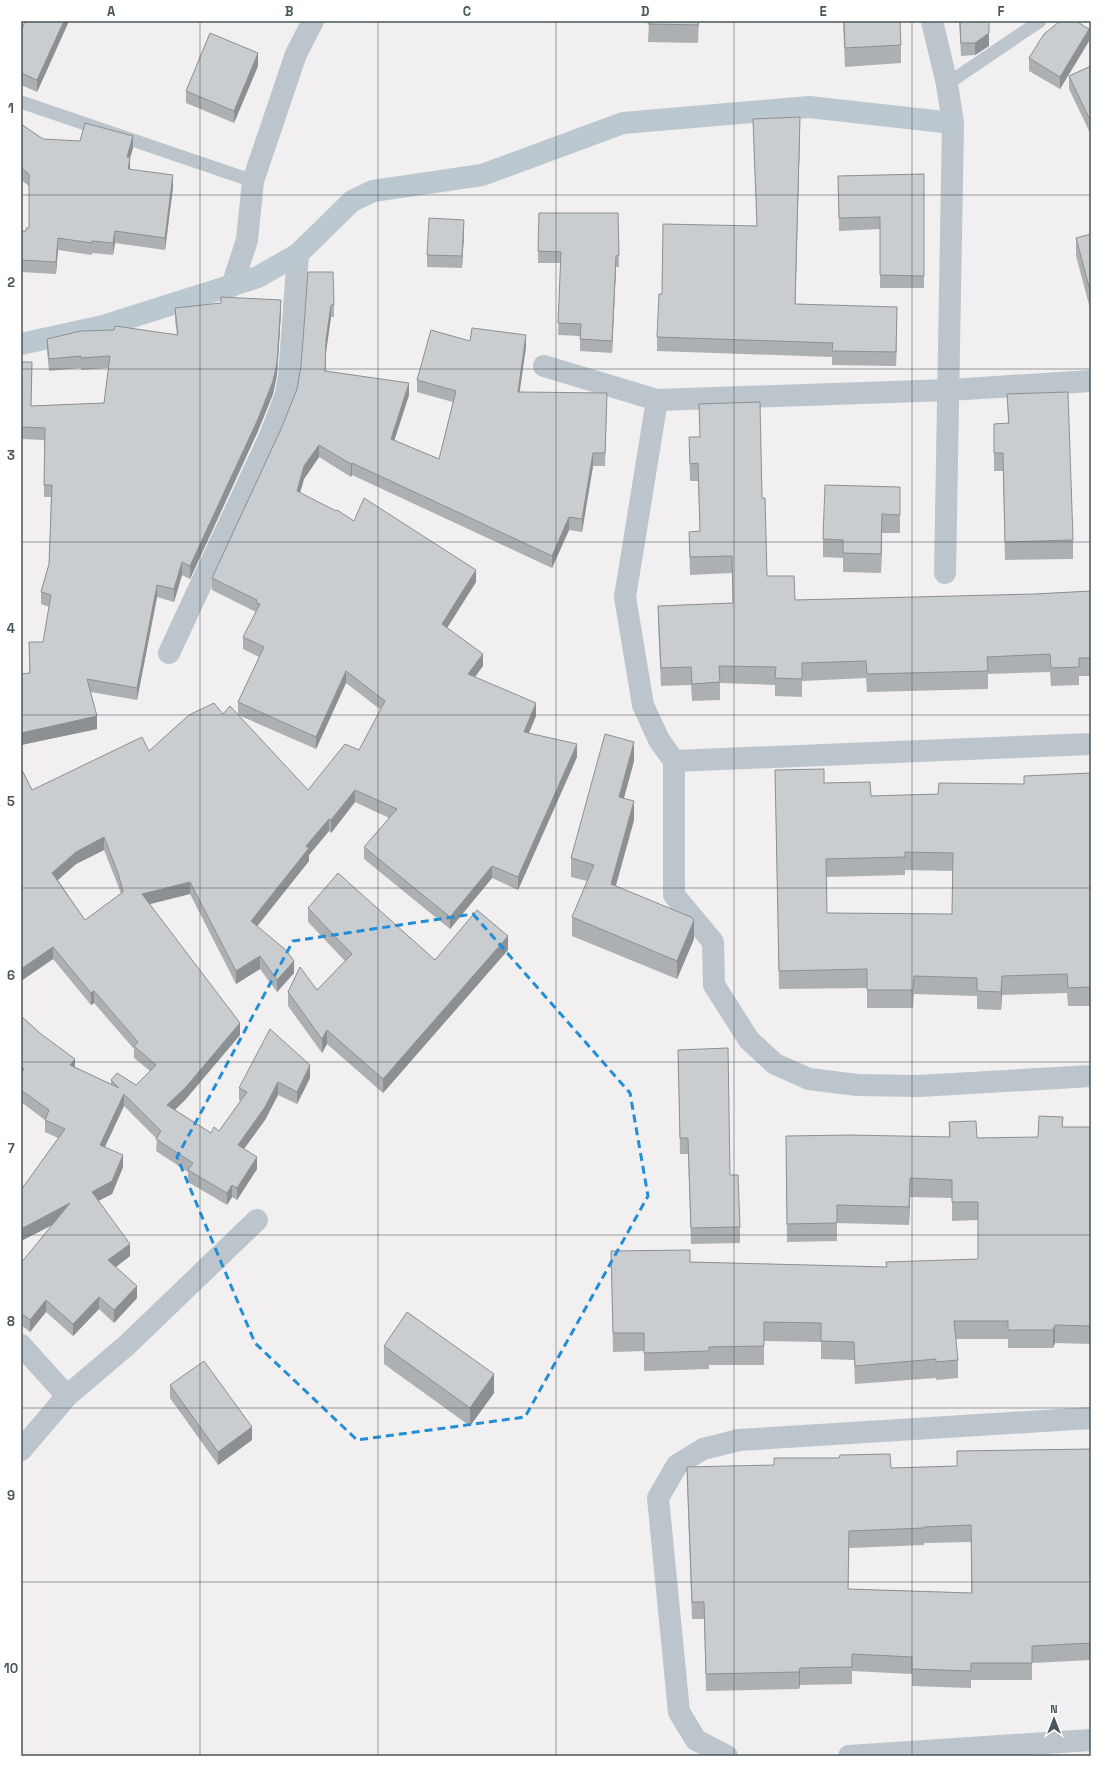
<svg xmlns="http://www.w3.org/2000/svg" width="1112" height="1777" font-family="'Space Grotesk',sans-serif">
  <style>
    .lines { fill: none; stroke-linecap: round; stroke-linejoin: round }
    .lane { stroke: #bbc5cb; stroke-width: 13 }
    .street { stroke: #bbc5cb; stroke-width: 22 }
    .secondary { stroke: #bbc8cf; stroke-width: 22 }
    .wall { fill: #adb0b3; fill-rule: evenodd }
    .shaded-wall { fill: #8d9092 }
    .building { fill: #c9cdd0; stroke: #8d9092; fill-rule: evenodd }
    .marked { fill: none; stroke: #238ed6; stroke-width: 3; stroke-dasharray: 8 5; stroke-linejoin: round }
    .grid { fill: none; stroke: #48555b; stroke-width: 1; stroke-opacity: 0.55 }
    .neatline { fill: none; stroke: #48555b; stroke-width: 1.5 }
    .grid-label { font-size: 13px; text-anchor: middle; font-weight: bold; fill: #48555b }
  </style>
  <rect width="100%" height="100%" fill="#f1efef"/>
  <g class="lines">
    <!-- lane -->
    <g class="lane">
      <path d="M 947,84 L 1040,21"/>
      <path d="M 21,102 L 253,181"/>
    </g>
    <!-- street -->
    <g class="street">
      <path d="M 932,21 L 947,84 L 953,123 L 945,573"/>
      <path d="M 232,286 L 247,240 L 253,181 L 296,54 L 313,21"/>
      <path d="M 544,366 L 657,400 L 949,390 L 1091,381"/>
      <path d="M 657,400 L 625,597 L 643,705 L 659,740 L 674,761 L 674,895 L 713,942 L 714,985 L 749,1040 L 775,1064 L 809,1079 L 857,1085 L 919,1086 L 1091,1076"/>
      <path d="M 169,653 L 270,436 L 285,397 L 289,377 L 298,254"/>
      <path d="M 674,761 L 1091,744"/>
      <path d="M 21,1345 L 67,1396"/>
      <path d="M 21,1450 L 67,1396 L 127,1345 L 257,1220"/>
      <path d="M 727,1756 L 696,1740 L 679,1712 L 658,1498 L 677,1465 L 703,1449 L 739,1440 L 1091,1418"/>
      <path d="M 849,1756 L 1091,1740"/>
    </g>
    <!-- secondary -->
    <path class="secondary" d="M 21,344 L 103,326 L 258,277 L 298,254 L 352,201 L 373,191 L 482,175 L 623,123 L 809,107 L 953,123"/>
  </g>
  <!-- wall -->
  <g class="wall">
    <path d="M 69,21 L 37,92 L 21,85 L 21,31 Z"/>
    <path d="M 649,21 L 699,21 L 698,43 L 648,42 Z"/>
    <path d="M 843,21 L 900,21 L 901,45 L 901,63 L 845,67 Z"/>
    <path d="M 959,21 L 989,21 L 989,46 L 975,55 L 961,56 Z"/>
    <path d="M 1089,41 L 1060,89 L 1029,71 L 1029,58 Z"/>
    <path d="M 258,66 L 234,123 L 186,103 L 186,91 Z"/>
    <path d="M 1091,66 L 1091,135 L 1069,89 L 1069,76 Z"/>
    <path d="M 753,119 L 800,131 L 795,304 L 897,321 L 896,366 L 832,365 L 832,357 L 657,351 L 657,337 L 662,294 L 757,226 Z"/>
    <path d="M 21,124 L 43,139 L 133,148 L 130,157 L 130,169 L 173,187 L 165,250 L 115,243 L 113,255 L 92,253 L 92,255 L 58,250 L 56,274 L 21,272 L 21,231 L 26,231 L 29,228 L 29,186 L 21,180 Z"/>
    <path d="M 924,174 L 924,288 L 880,288 L 880,229 L 839,231 L 838,176 Z"/>
    <path d="M 618,213 L 619,267 L 616,267 L 612,353 L 580,351 L 580,336 L 558,335 L 561,263 L 538,263 L 538,251 Z"/>
    <path d="M 464,233 L 462,268 L 427,267 L 427,255 Z"/>
    <path d="M 1091,234 L 1091,312 L 1076,256 L 1076,238 Z"/>
    <path d="M 308,272 L 334,305 L 334,317 L 331,317 L 326,352 L 326,371 L 409,395 L 394,440 L 439,459 L 453,402 L 417,392 L 417,380 L 470,341 L 526,347 L 519,392 L 607,405 L 605,466 L 593,466 L 582,532 L 569,530 L 552,568 L 352,475 L 351,477 L 319,457 L 304,479 L 300,493 L 354,521 L 476,582 L 447,628 L 483,666 L 475,677 L 536,716 L 529,733 L 577,757 L 518,890 L 492,878 L 450,929 L 364,859 L 364,847 L 389,818 L 355,802 L 331,833 L 329,831 L 309,855 L 309,861 L 257,926 L 294,973 L 277,992 L 260,969 L 236,984 L 190,894 L 150,904 L 240,1035 L 185,1100 L 175,1110 L 211,1133 L 219,1131 L 241,1101 L 239,1100 L 239,1088 L 310,1078 L 297,1104 L 278,1095 L 265,1120 L 244,1149 L 257,1169 L 237,1200 L 232,1197 L 227,1205 L 188,1182 L 188,1172 L 156,1151 L 157,1139 L 124,1106 L 105,1147 L 123,1167 L 112,1194 L 98,1201 L 130,1256 L 116,1267 L 137,1298 L 114,1323 L 99,1309 L 73,1336 L 46,1312 L 30,1332 L 21,1325 L 21,1263 L 52,1225 L 21,1241 L 21,1190 L 58,1138 L 45,1132 L 45,1120 L 21,1102 L 21,1016 L 75,1067 L 111,1084 L 111,1080 L 136,1085 L 150,1071 L 134,1058 L 134,1049 L 94,1003 L 91,1005 L 53,959 L 21,981 L 21,768 L 32,790 L 149,751 L 223,714 L 308,790 L 359,750 L 381,710 L 346,683 L 316,749 L 238,715 L 238,702 L 259,657 L 243,649 L 243,637 L 256,612 L 212,590 L 212,578 L 281,429 L 297,389 L 301,366 ZM 104,850 L 119,888 L 121,894 L 85,920 L 58,880 L 76,864 Z"/>
    <path d="M 175,308 L 281,312 L 277,375 L 273,394 L 258,431 L 190,579 L 182,575 L 174,602 L 157,597 L 137,700 L 91,692 L 97,729 L 21,745 L 21,674 L 29,673 L 29,642 L 43,642 L 49,607 L 41,604 L 41,592 L 49,564 L 51,497 L 44,497 L 44,440 L 21,439 L 21,362 L 32,375 L 31,406 L 104,403 L 109,368 L 81,370 L 81,368 L 49,371 L 47,351 L 47,339 L 177,335 L 175,320 Z"/>
    <path d="M 1007,394 L 1073,540 L 1073,559 L 1005,560 L 1003,471 L 994,471 L 994,424 L 1008,423 Z"/>
    <path d="M 699,404 L 762,498 L 767,576 L 795,600 L 1034,594 L 1091,591 L 1091,676 L 1079,676 L 1079,685 L 1051,686 L 1050,672 L 988,674 L 988,689 L 867,692 L 866,678 L 802,681 L 802,697 L 775,696 L 775,685 L 720,683 L 720,700 L 692,701 L 691,685 L 661,686 L 658,624 L 658,606 L 733,603 L 732,573 L 690,575 L 689,532 L 700,531 L 698,481 L 690,481 L 689,437 L 700,437 Z"/>
    <path d="M 900,487 L 900,533 L 882,533 L 881,573 L 843,572 L 843,558 L 823,557 L 823,539 Z"/>
    <path d="M 634,761 L 624,798 L 634,820 L 616,886 L 694,939 L 677,979 L 572,936 L 572,917 L 587,881 L 571,877 L 571,858 Z"/>
    <path d="M 775,770 L 871,796 L 938,794 L 1024,784 L 1091,773 L 1091,1006 L 1068,1006 L 1067,993 L 1002,995 L 1001,1010 L 977,1009 L 977,996 L 914,994 L 913,1008 L 867,1008 L 867,988 L 779,989 ZM 905,870 L 953,871 L 952,914 L 827,913 L 826,877 L 905,875 Z"/>
    <path d="M 308,908 L 435,960 L 508,950 L 383,1093 L 327,1044 L 322,1053 L 288,1006 L 288,992 L 317,990 L 345,961 L 308,922 Z"/>
    <path d="M 678,1050 L 730,1175 L 740,1227 L 740,1243 L 691,1244 L 688,1154 L 680,1154 Z"/>
    <path d="M 949,1122 L 977,1138 L 1038,1137 L 1063,1127 L 1091,1127 L 1091,1344 L 1055,1343 L 1053,1348 L 1008,1348 L 1008,1339 L 956,1339 L 958,1360 L 958,1378 L 936,1380 L 936,1378 L 855,1384 L 854,1360 L 821,1359 L 821,1342 L 764,1341 L 764,1365 L 709,1365 L 709,1369 L 644,1371 L 644,1351 L 613,1352 L 611,1251 L 690,1262 L 886,1267 L 978,1259 L 978,1220 L 952,1221 L 952,1198 L 910,1197 L 909,1225 L 837,1223 L 837,1241 L 787,1242 L 786,1154 L 949,1137 Z"/>
    <path d="M 384,1346 L 494,1393 L 470,1426 L 384,1364 Z"/>
    <path d="M 170,1385 L 252,1440 L 218,1465 L 170,1398 Z"/>
    <path d="M 1091,1449 L 1091,1660 L 1032,1663 L 1032,1680 L 971,1680 L 971,1688 L 912,1686 L 912,1674 L 852,1671 L 852,1684 L 800,1685 L 799,1689 L 706,1691 L 704,1619 L 692,1619 L 687,1484 L 687,1467 L 891,1468 L 957,1466 L 957,1451 ZM 971,1542 L 971,1593 L 848,1589 L 849,1548 L 924,1545 L 924,1543 Z"/>
  </g>
  <!-- shaded-wall -->
  <g class="shaded-wall">
    <path d="M 64,21 L 69,21 L 37,92 L 37,80 Z"/>
    <path d="M 1089,29 L 1089,41 L 1060,89 L 1060,77 Z"/>
    <path d="M 989,33 L 989,46 L 975,55 L 975,43 Z"/>
    <path d="M 258,53 L 258,66 L 234,123 L 234,111 Z"/>
    <path d="M 800,117 L 800,131 L 795,318 L 795,304 Z"/>
    <path d="M 133,136 L 133,148 L 127,169 L 127,157 Z"/>
    <path d="M 130,158 L 130,170 L 128,169 Z"/>
    <path d="M 173,175 L 173,187 L 165,250 L 165,238 Z"/>
    <path d="M 464,220 L 464,233 L 462,268 L 462,256 Z"/>
    <path d="M 115,231 L 115,243 L 113,255 L 113,243 Z"/>
    <path d="M 58,238 L 58,250 L 56,274 L 56,262 Z"/>
    <path d="M 616,256 L 616,267 L 612,353 L 612,341 Z"/>
    <path d="M 281,300 L 281,312 L 277,375 L 273,394 L 258,431 L 190,579 L 190,566 Z"/>
    <path d="M 331,305 L 331,317 L 326,352 L 325,383 L 326,340 Z"/>
    <path d="M 897,307 L 897,321 L 896,366 L 896,352 Z"/>
    <path d="M 526,335 L 526,347 L 518,404 L 518,392 Z"/>
    <path d="M 409,383 L 409,395 L 391,451 L 391,439 Z"/>
    <path d="M 319,445 L 319,457 L 304,479 L 297,503 L 297,491 L 304,466 Z"/>
    <path d="M 593,453 L 593,466 L 582,532 L 582,519 Z"/>
    <path d="M 352,463 L 352,475 L 351,477 L 351,464 Z"/>
    <path d="M 882,514 L 882,533 L 881,573 L 881,554 Z"/>
    <path d="M 569,517 L 569,530 L 552,568 L 552,556 Z"/>
    <path d="M 182,562 L 182,575 L 174,602 L 174,589 Z"/>
    <path d="M 476,570 L 476,582 L 442,636 L 442,624 Z"/>
    <path d="M 157,585 L 157,597 L 137,700 L 137,688 Z"/>
    <path d="M 483,654 L 483,666 L 468,686 L 468,674 Z"/>
    <path d="M 346,671 L 346,683 L 316,749 L 316,737 Z"/>
    <path d="M 536,703 L 536,716 L 524,744 L 524,732 Z"/>
    <path d="M 97,716 L 97,729 L 21,745 L 21,733 Z"/>
    <path d="M 634,742 L 634,761 L 619,816 L 619,797 Z"/>
    <path d="M 577,744 L 577,757 L 518,890 L 518,877 Z"/>
    <path d="M 355,790 L 355,802 L 331,833 L 331,820 Z"/>
    <path d="M 634,801 L 634,820 L 611,902 L 611,884 Z"/>
    <path d="M 329,819 L 329,831 L 309,855 L 309,861 L 251,934 L 251,921 L 306,846 Z"/>
    <path d="M 104,837 L 104,850 L 76,864 L 52,885 L 52,873 L 76,852 Z"/>
    <path d="M 492,866 L 492,878 L 450,929 L 450,917 Z"/>
    <path d="M 190,882 L 190,894 L 142,906 L 142,894 Z"/>
    <path d="M 694,920 L 694,939 L 677,979 L 677,961 Z"/>
    <path d="M 508,936 L 508,950 L 383,1093 L 383,1079 Z"/>
    <path d="M 53,947 L 53,959 L 21,981 L 21,969 Z"/>
    <path d="M 260,956 L 260,969 L 236,984 L 236,971 Z"/>
    <path d="M 294,961 L 294,973 L 277,992 L 277,980 Z"/>
    <path d="M 1002,976 L 1002,995 L 1001,1010 L 1001,992 Z"/>
    <path d="M 94,991 L 94,1003 L 91,1005 L 91,993 Z"/>
    <path d="M 240,1023 L 240,1035 L 185,1100 L 167,1117 L 167,1105 Z"/>
    <path d="M 327,1030 L 327,1044 L 322,1053 L 322,1039 Z"/>
    <path d="M 75,1059 L 75,1071 L 70,1065 Z"/>
    <path d="M 310,1065 L 310,1078 L 297,1104 L 297,1092 Z"/>
    <path d="M 278,1082 L 278,1095 L 265,1120 L 238,1157 L 238,1145 Z"/>
    <path d="M 124,1094 L 124,1106 L 100,1157 L 100,1145 Z"/>
    <path d="M 123,1155 L 123,1167 L 112,1194 L 92,1204 L 92,1192 Z"/>
    <path d="M 257,1157 L 257,1169 L 237,1200 L 237,1188 Z"/>
    <path d="M 910,1178 L 910,1197 L 909,1225 L 909,1207 Z"/>
    <path d="M 232,1185 L 232,1197 L 227,1205 L 227,1193 Z"/>
    <path d="M 70,1203 L 70,1216 L 21,1241 L 21,1229 Z"/>
    <path d="M 130,1244 L 130,1256 L 108,1273 L 108,1260 Z"/>
    <path d="M 137,1286 L 137,1298 L 114,1323 L 114,1310 Z"/>
    <path d="M 99,1297 L 99,1309 L 73,1336 L 73,1324 Z"/>
    <path d="M 46,1300 L 46,1312 L 30,1332 L 30,1320 Z"/>
    <path d="M 1055,1325 L 1055,1343 L 1053,1348 L 1053,1330 Z"/>
    <path d="M 494,1374 L 494,1393 L 470,1426 L 470,1408 Z"/>
    <path d="M 252,1427 L 252,1440 L 218,1465 L 218,1452 Z"/>
    <path d="M 800,1668 L 800,1685 L 799,1689 L 799,1672 Z"/>
  </g>
  <!-- building -->
  <g class="building">
    <path d="M 25,21 L 64,21 L 37,80 L 21,73 L 21,31 Z"/>
    <path d="M 649,21 L 698,21 L 698,25 L 648,24 Z"/>
    <path d="M 844,21 L 900,21 L 901,45 L 845,48 Z"/>
    <path d="M 960,21 L 989,21 L 989,33 L 975,43 L 961,43 Z"/>
    <path d="M 1060,21 L 1076,21 L 1089,29 L 1060,77 L 1029,58 L 1044,34 Z"/>
    <path d="M 210,33 L 258,53 L 234,111 L 186,91 Z"/>
    <path d="M 1091,66 L 1091,122 L 1069,76 Z"/>
    <path d="M 800,117 L 795,304 L 897,307 L 896,352 L 832,351 L 833,343 L 657,337 L 659,294 L 662,294 L 663,224 L 757,226 L 753,119 Z"/>
    <path d="M 85,123 L 133,136 L 127,157 L 130,158 L 128,169 L 173,175 L 165,238 L 115,231 L 113,243 L 92,241 L 92,243 L 58,238 L 56,262 L 21,260 L 21,231 L 26,231 L 26,228 L 29,228 L 29,174 L 21,168 L 21,124 L 43,139 L 80,141 Z"/>
    <path d="M 924,174 L 924,276 L 880,275 L 880,217 L 839,218 L 838,176 Z"/>
    <path d="M 539,213 L 618,213 L 619,255 L 616,256 L 612,341 L 580,339 L 581,324 L 558,323 L 561,252 L 538,251 Z"/>
    <path d="M 429,218 L 464,220 L 462,256 L 427,255 Z"/>
    <path d="M 1091,234 L 1091,294 L 1076,238 Z"/>
    <path d="M 308,272 L 333,272 L 334,305 L 331,305 L 326,340 L 325,371 L 409,383 L 391,439 L 439,459 L 456,391 L 417,380 L 431,330 L 470,341 L 472,328 L 526,335 L 518,392 L 607,393 L 605,453 L 593,453 L 582,519 L 569,517 L 552,556 L 352,463 L 351,464 L 319,445 L 304,466 L 297,491 L 336,511 L 337,510 L 354,521 L 364,498 L 476,570 L 442,624 L 483,654 L 468,674 L 536,703 L 524,732 L 577,744 L 518,877 L 492,866 L 450,917 L 364,847 L 397,809 L 355,790 L 331,820 L 329,819 L 306,846 L 309,848 L 251,921 L 286,950 L 294,961 L 277,980 L 260,956 L 236,971 L 190,882 L 142,894 L 240,1023 L 185,1088 L 167,1105 L 211,1133 L 214,1127 L 219,1131 L 247,1092 L 239,1088 L 270,1029 L 310,1065 L 297,1092 L 278,1082 L 265,1107 L 238,1145 L 257,1157 L 237,1188 L 232,1185 L 227,1193 L 188,1170 L 193,1163 L 156,1139 L 161,1131 L 124,1094 L 100,1145 L 123,1155 L 112,1181 L 92,1192 L 130,1244 L 108,1260 L 137,1286 L 114,1310 L 99,1297 L 73,1324 L 46,1300 L 30,1320 L 21,1313 L 21,1263 L 70,1203 L 21,1229 L 21,1190 L 65,1129 L 45,1120 L 49,1110 L 21,1090 L 21,1073 L 24,1069 L 21,1067 L 21,1016 L 41,1034 L 75,1059 L 70,1065 L 119,1088 L 111,1080 L 117,1073 L 136,1085 L 156,1065 L 134,1046 L 138,1042 L 94,991 L 91,993 L 53,947 L 21,969 L 21,768 L 32,790 L 142,737 L 149,751 L 189,715 L 214,703 L 223,714 L 230,706 L 308,790 L 345,744 L 359,750 L 385,701 L 346,671 L 316,737 L 238,702 L 264,647 L 243,637 L 260,604 L 256,603 L 257,600 L 212,578 L 281,429 L 297,389 L 301,366 ZM 104,837 L 119,876 L 123,892 L 85,920 L 52,873 L 76,852 Z"/>
    <path d="M 221,297 L 281,300 L 277,363 L 273,381 L 258,419 L 190,566 L 182,562 L 174,589 L 157,585 L 137,688 L 87,679 L 97,716 L 21,733 L 21,674 L 30,673 L 29,642 L 43,642 L 51,595 L 41,592 L 49,564 L 52,485 L 44,485 L 45,428 L 21,427 L 21,362 L 32,362 L 31,406 L 104,403 L 110,356 L 81,358 L 81,356 L 49,359 L 47,339 L 81,331 L 114,330 L 115,326 L 178,335 L 175,308 L 221,303 Z"/>
    <path d="M 1068,392 L 1073,540 L 1005,542 L 1003,453 L 994,453 L 994,424 L 1009,423 L 1007,394 Z"/>
    <path d="M 760,402 L 762,498 L 765,498 L 767,576 L 794,576 L 795,600 L 1034,594 L 1091,591 L 1091,658 L 1079,658 L 1079,667 L 1051,668 L 1050,654 L 987,657 L 988,671 L 867,674 L 866,661 L 802,663 L 802,679 L 775,678 L 776,667 L 719,666 L 720,682 L 692,684 L 691,667 L 661,668 L 658,606 L 733,603 L 732,556 L 690,557 L 689,532 L 700,531 L 698,463 L 690,464 L 689,437 L 700,437 L 699,404 Z"/>
    <path d="M 825,485 L 900,487 L 900,515 L 882,514 L 881,554 L 843,553 L 843,540 L 823,539 Z"/>
    <path d="M 605,734 L 634,742 L 619,797 L 634,801 L 611,884 L 691,917 L 694,920 L 677,961 L 572,917 L 594,865 L 571,858 Z"/>
    <path d="M 824,769 L 824,783 L 870,782 L 871,796 L 938,794 L 939,783 L 1024,784 L 1024,776 L 1091,773 L 1091,987 L 1068,988 L 1067,974 L 1002,976 L 1001,992 L 977,991 L 977,978 L 914,976 L 913,990 L 867,990 L 867,969 L 779,971 L 775,770 ZM 905,852 L 953,853 L 952,914 L 827,913 L 826,859 L 905,857 Z"/>
    <path d="M 338,873 L 435,960 L 477,910 L 508,936 L 383,1079 L 327,1030 L 322,1039 L 288,992 L 300,967 L 317,990 L 352,954 L 308,908 Z"/>
    <path d="M 728,1048 L 730,1175 L 738,1175 L 740,1227 L 691,1228 L 688,1138 L 680,1138 L 678,1050 Z"/>
    <path d="M 1039,1116 L 1063,1117 L 1062,1127 L 1091,1127 L 1091,1326 L 1055,1325 L 1053,1330 L 1008,1330 L 1008,1321 L 954,1321 L 958,1360 L 936,1362 L 936,1359 L 855,1366 L 854,1342 L 821,1341 L 821,1323 L 764,1322 L 764,1346 L 709,1347 L 709,1351 L 644,1353 L 644,1333 L 613,1333 L 611,1251 L 690,1250 L 690,1262 L 887,1267 L 886,1262 L 978,1259 L 978,1202 L 952,1202 L 952,1180 L 910,1178 L 909,1207 L 837,1205 L 837,1223 L 787,1224 L 786,1136 L 850,1135 L 950,1137 L 949,1122 L 976,1121 L 977,1138 L 1038,1137 Z"/>
    <path d="M 407,1312 L 494,1374 L 470,1408 L 384,1346 Z"/>
    <path d="M 204,1361 L 252,1427 L 218,1452 L 170,1385 Z"/>
    <path d="M 1091,1449 L 1091,1643 L 1032,1646 L 1032,1663 L 971,1663 L 971,1671 L 912,1669 L 912,1657 L 852,1654 L 852,1667 L 800,1668 L 799,1672 L 706,1674 L 704,1602 L 692,1602 L 687,1467 L 774,1465 L 774,1458 L 839,1458 L 840,1455 L 890,1454 L 891,1468 L 957,1466 L 957,1451 ZM 971,1525 L 972,1593 L 848,1589 L 849,1531 L 924,1528 L 924,1527 Z"/>
  </g>
  <!-- marked area -->
  <path class="marked" d="M 473,914 L 630,1093 L 648,1196 L 525,1417 L 357,1440 L 255,1343 L 177,1157 L 293,941 Z"/>
  <!-- grid -->
  <path class="grid" d="M 200,21 L 200,1756M 378,21 L 378,1756M 556,21 L 556,1756M 734,21 L 734,1756M 912,21 L 912,1756M 21,195 L 1091,195M 21,369 L 1091,369M 21,542 L 1091,542M 21,715 L 1091,715M 21,888 L 1091,888M 21,1062 L 1091,1062M 21,1235 L 1091,1235M 21,1408 L 1091,1408M 21,1582 L 1091,1582"/>
  <!-- border -->
  <rect width="1112" height="1777" fill="none" stroke="#ffffff" stroke-width="44"/>
  <!-- north arrow -->
  <g transform="translate(1054 1719)" stroke="#ffffff" stroke-width="3" paint-order="stroke">
  <path d="M0-3L7 15L0 10L-7 15Z" fill="#48555b"/>
  <text y="-6" font-size="11" font-weight="bold" text-anchor="middle" fill="#48555b">N</text>
  </g>
  <rect x="22" y="22" width="1068" height="1733" class="neatline"/>
  <g class="grid-label">
    <text x="111" y="16">A</text>
    <text x="289" y="16">B</text>
    <text x="467" y="16">C</text>
    <text x="645" y="16">D</text>
    <text x="823" y="16">E</text>
    <text x="1001" y="16">F</text>
    <text x="11" y="113">1</text>
    <text x="11" y="287">2</text>
    <text x="11" y="460">3</text>
    <text x="11" y="633">4</text>
    <text x="11" y="806">5</text>
    <text x="11" y="980">6</text>
    <text x="11" y="1153">7</text>
    <text x="11" y="1326">8</text>
    <text x="11" y="1500">9</text>
    <text x="11" y="1673">10</text>
  </g>
</svg>
